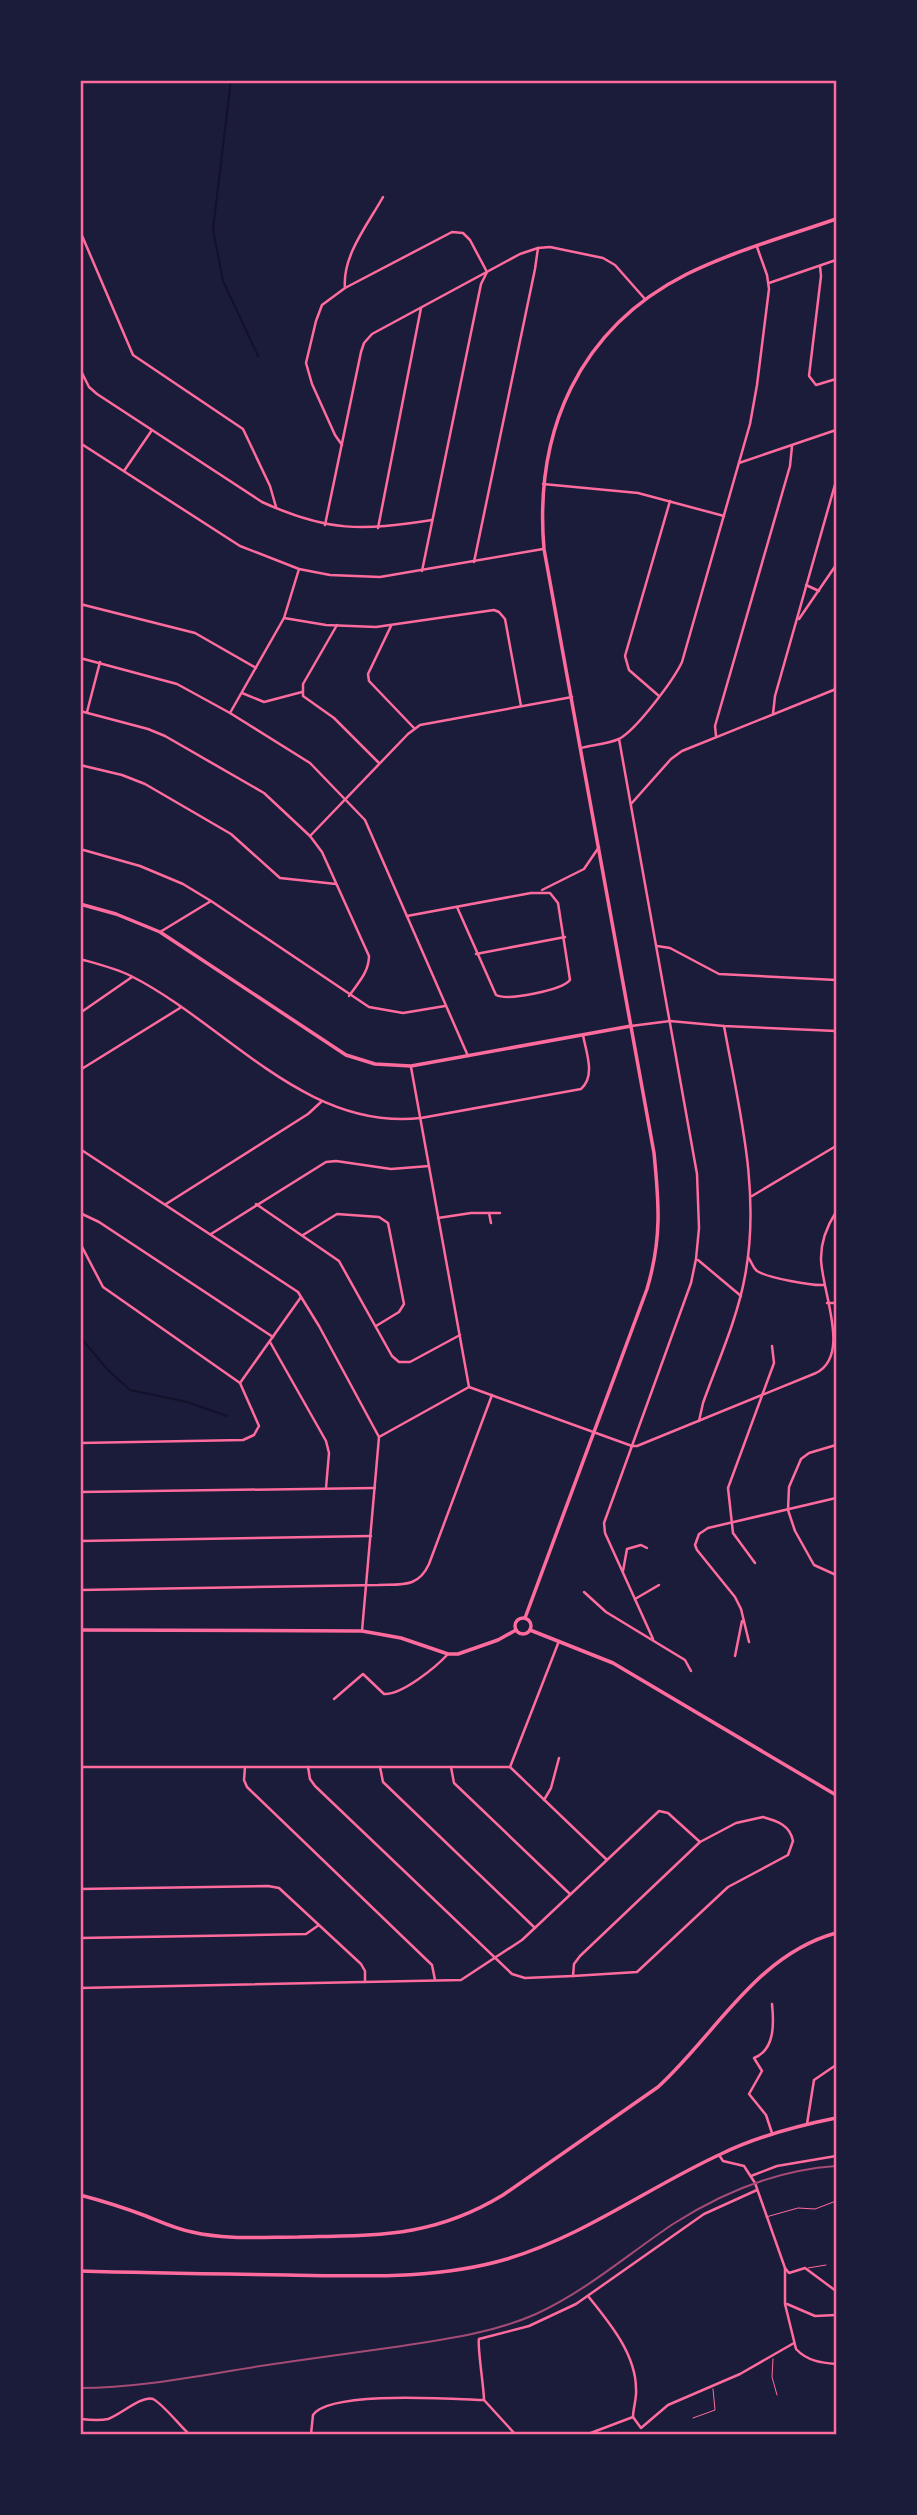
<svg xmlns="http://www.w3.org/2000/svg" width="917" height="2515" font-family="'Alegreya Sans',sans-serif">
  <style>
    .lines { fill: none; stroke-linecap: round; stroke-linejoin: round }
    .stream { stroke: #12122b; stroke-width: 2 }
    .service { stroke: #ff6b9d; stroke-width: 1 }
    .minor { stroke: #ff6b9d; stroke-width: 2.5 }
    .tertiary { stroke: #ff6b9d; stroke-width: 3.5 }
    .rail { stroke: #a44b75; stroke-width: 2 }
    .neatline { fill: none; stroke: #ff6b9d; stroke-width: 2.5 }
  </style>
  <rect width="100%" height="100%" fill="#1b1b3a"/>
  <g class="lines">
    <!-- stream -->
    <g class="stream">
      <path d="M 231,80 L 213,229 L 223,281 L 258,356"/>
      <path d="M 80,1337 L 108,1370 L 130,1390 L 187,1402 L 227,1416"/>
    </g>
    <!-- service -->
    <g class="service">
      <path d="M 766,2217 L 798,2208 L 815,2209 L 836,2201"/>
      <path d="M 808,2268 L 826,2265"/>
      <path d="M 773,2359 L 772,2377 L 777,2395"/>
      <path d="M 693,2418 L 715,2410 L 713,2389"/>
    </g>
    <!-- minor -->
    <g class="minor">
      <path d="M 80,231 L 133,355 L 243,429 L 270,486 L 276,507"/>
      <path d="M 820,266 L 821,276 L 809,376 L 816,385 L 836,379"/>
      <path d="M 769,283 L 836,260"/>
      <path d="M 345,288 C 342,256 368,224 383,197"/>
      <path d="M 80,369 L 89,387 L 97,394 L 262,502 C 328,532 362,531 432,520"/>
      <path d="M 80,443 L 240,546 L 299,569 L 330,575 L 380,577 L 543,549"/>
      <path d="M 342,445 L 335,435 L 312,384 L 306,363 L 316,321 L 322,305 L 345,288 L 452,232 L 463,233 L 470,240 L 487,272 L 481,284 L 422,571"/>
      <path d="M 739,463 L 836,430"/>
      <path d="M 124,471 L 152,430"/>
      <path d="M 543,484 L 638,493 L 724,516"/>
      <path d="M 325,525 L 361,352 L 364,343 L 372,334 L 520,254 L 538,248 L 550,247 L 603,258 L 615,265 L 645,299"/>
      <path d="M 378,528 L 421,308"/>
      <path d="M 474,562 L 535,269 L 538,248"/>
      <path d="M 806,585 L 819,591"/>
      <path d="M 80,604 L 195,633 L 256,668"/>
      <path d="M 284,618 L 326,625 L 376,627 L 494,610 L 499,612 L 505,619 L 521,706"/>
      <path d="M 799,619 L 836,565"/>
      <path d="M 337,625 L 303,684 L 303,696 L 334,718 L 379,763"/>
      <path d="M 391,626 L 368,674 L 369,681 L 414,728"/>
      <path d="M 80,658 L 177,684 L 230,713 L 310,763 L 365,820 L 468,1056"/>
      <path d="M 835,689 L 836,668"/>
      <path d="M 242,693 L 264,702 L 302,692"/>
      <path d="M 659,696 L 629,670 L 625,656 L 670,501"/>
      <path d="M 80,711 L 148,729 L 165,736 L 264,793 L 310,836 L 322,852 L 369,956 C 369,972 358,983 349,996"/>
      <path d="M 87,712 L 100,662"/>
      <path d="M 230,713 L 284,618 L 299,569"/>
      <path d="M 773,714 L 775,696 L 836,481"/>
      <path d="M 716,736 L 715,726 L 790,466 L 792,446"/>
      <path d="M 619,739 L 697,1174 L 699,1228 L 696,1259 L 691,1283 L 604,1523 L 605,1533 L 653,1639"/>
      <path d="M 581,748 C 593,745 607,744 619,739 C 636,730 673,681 682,662 L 750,424 L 757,385 L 769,289 L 767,275 L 757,247"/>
      <path d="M 80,765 L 122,775 L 145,784 L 231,834 L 280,878 L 336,884"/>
      <path d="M 631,804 L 671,759 L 682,751 L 836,689"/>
      <path d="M 310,836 L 408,734 L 420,725 L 572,697"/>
      <path d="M 80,849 L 140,866 L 183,884 L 211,901 L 369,1007 L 403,1013 L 445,1006"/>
      <path d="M 542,890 L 584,869 L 599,847"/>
      <path d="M 407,916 L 531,893 L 550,893 L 558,903 L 570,980 C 562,990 508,1001 496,995 L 457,907"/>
      <path d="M 160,932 L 211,901"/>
      <path d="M 657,946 L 670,948 L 719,974 L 836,980"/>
      <path d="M 476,954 L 565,937"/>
      <path d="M 80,959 C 98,964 115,968 131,976 C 226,1024 305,1131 421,1118 L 581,1089 C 596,1076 586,1052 583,1035"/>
      <path d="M 80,1013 L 132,977"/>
      <path d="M 631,1026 L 670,1021 L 724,1026 L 836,1031"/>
      <path d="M 80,1070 L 180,1008"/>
      <path d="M 80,1149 L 298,1292 L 319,1326 L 379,1437"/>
      <path d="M 752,1196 L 836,1146"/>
      <path d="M 166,1204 L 308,1114 L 321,1102"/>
      <path d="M 256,1204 L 339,1261 L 392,1356 L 399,1362 L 410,1362 L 460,1335"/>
      <path d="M 80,1213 L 99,1222 L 273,1337"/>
      <path d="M 489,1213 L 491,1223"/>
      <path d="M 438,1218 L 471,1213 L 500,1213"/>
      <path d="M 211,1234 L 326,1162 L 336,1161 L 391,1169 L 429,1166"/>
      <path d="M 303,1235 L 337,1214 L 379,1217 L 388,1223 L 404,1304 L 399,1312 L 376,1326"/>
      <path d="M 80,1243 L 103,1287 L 240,1383 L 259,1426 L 254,1435 L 243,1440 L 80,1443"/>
      <path d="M 748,1257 C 752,1262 752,1267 757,1271 C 768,1278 813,1286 824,1285"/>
      <path d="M 698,1260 L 741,1296"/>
      <path d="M 827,1303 L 836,1303"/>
      <path d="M 270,1342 L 326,1441 L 329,1453 L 326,1488"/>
      <path d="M 240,1383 L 301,1297"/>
      <path d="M 469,1387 L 632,1446 L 637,1446 L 816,1373 C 852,1355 821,1290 821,1258 C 821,1240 827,1226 836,1212"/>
      <path d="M 699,1421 L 703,1403 C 718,1361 737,1320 745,1276 C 761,1192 739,1109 724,1026"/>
      <path d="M 836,1445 L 809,1453 L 801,1459 L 789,1487 L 788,1510 L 795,1531 L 814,1565 L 836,1575"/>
      <path d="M 80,1492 L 375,1488"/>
      <path d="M 80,1541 L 371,1536"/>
      <path d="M 755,1563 L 733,1533 L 728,1488 L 774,1363 L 772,1346"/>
      <path d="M 623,1571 L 627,1549 L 641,1545 L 647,1548"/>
      <path d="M 80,1590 L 378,1585 C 402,1584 418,1588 429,1564 L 492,1395"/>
      <path d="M 584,1592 L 606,1612 L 685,1660 L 691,1671"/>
      <path d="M 635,1599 L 659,1585"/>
      <path d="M 362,1631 L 379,1437 L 469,1387 L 411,1067"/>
      <path d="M 749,1642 L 741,1609 L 735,1597 L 697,1550 L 695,1545 L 699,1534 L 708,1528 L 836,1498"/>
      <path d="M 735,1656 L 742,1621"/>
      <path d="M 334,1699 L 363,1674 L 384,1694 C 402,1695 436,1667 448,1654"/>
      <path d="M 80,1767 L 510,1767 L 559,1641"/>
      <path d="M 245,1767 L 244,1780 L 247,1787 L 432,1965 L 435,1980"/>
      <path d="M 308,1767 L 310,1779 L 315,1786 L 512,1974 L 525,1978 L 573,1976"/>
      <path d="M 380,1767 L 383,1782 L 535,1928"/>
      <path d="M 451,1767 L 454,1783 L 570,1894"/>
      <path d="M 510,1767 L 606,1859"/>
      <path d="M 544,1800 L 551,1788 L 559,1758"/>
      <path d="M 763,1817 C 777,1821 790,1825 793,1841 L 788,1855 L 728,1887 L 637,1972 L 573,1976 L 574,1964 L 580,1956 L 700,1842 L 736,1823 Z"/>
      <path d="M 80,1889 L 268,1886 L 279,1888 L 361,1964 L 365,1971 L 365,1982"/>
      <path d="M 80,1938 L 306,1934 L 319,1925"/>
      <path d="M 80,1988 L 461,1980 L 522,1940 L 659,1811 L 668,1813 L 700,1842"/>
      <path d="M 807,2124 L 814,2080 L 836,2065"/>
      <path d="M 772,2133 L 766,2115 L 749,2094 L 762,2071 L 754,2058 C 775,2050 774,2023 772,2004"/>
      <path d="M 719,2155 L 723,2161 L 744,2166 L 755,2183 L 785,2268 L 785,2304 L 796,2349 C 807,2361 822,2363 836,2364"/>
      <path d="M 751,2176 L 777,2166 L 836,2156"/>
      <path d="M 785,2268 L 789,2273 L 805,2268 L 836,2291"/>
      <path d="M 588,2296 C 609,2322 636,2354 636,2389 C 637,2398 633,2408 633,2417"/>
      <path d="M 787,2304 L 815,2316 L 836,2315"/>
      <path d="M 484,2400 C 484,2388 477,2345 479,2339 L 529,2326 L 576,2304 L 704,2214 L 757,2190"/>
      <path d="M 80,2419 C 90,2420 99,2421 108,2419 C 120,2415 142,2395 153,2399 C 163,2404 180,2426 189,2434"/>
      <path d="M 311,2434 L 313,2415 C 329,2390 453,2399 484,2400 L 515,2434"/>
      <path d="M 588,2434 L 633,2417 L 641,2428 L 668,2405 L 740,2374 L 794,2343"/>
    </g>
    <!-- tertiary -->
    <g class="tertiary">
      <path d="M 80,904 L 116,914 L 160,932 L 346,1055 L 375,1064 L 411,1066 L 631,1026"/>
      <circle cx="523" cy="1626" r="8"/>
      <path d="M 525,1618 L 647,1289 C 662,1239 659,1203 654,1153 L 544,549 C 534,432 578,329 687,274 C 734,251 787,236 836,219"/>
      <path d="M 80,1630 L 362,1631 L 401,1638 L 448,1654 L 458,1654 L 498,1640 L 516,1630"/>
      <path d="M 530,1630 L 613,1663 L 836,1795"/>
      <path d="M 80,2195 C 103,2201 125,2208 146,2216 C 161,2222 176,2229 192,2232 C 226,2240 263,2237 298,2237 C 378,2235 432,2238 503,2195 L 658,2087 C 716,2034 756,1955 836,1933"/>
      <path d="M 80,2271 C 149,2273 218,2274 287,2275 C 361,2276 436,2280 507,2259 C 584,2236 649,2187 721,2154 C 758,2136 796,2126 836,2118"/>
    </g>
    <!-- rail -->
    <path class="rail" d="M 80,2388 C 146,2388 216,2372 281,2363 C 321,2357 361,2352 402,2346 C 447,2339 493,2333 536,2314 C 586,2291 627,2255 673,2224 C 723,2192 777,2170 836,2166"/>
  </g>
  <!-- border -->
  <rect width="917" height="2515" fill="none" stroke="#1b1b3a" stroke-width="164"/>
  <rect x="82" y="82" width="753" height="2351" class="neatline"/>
</svg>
